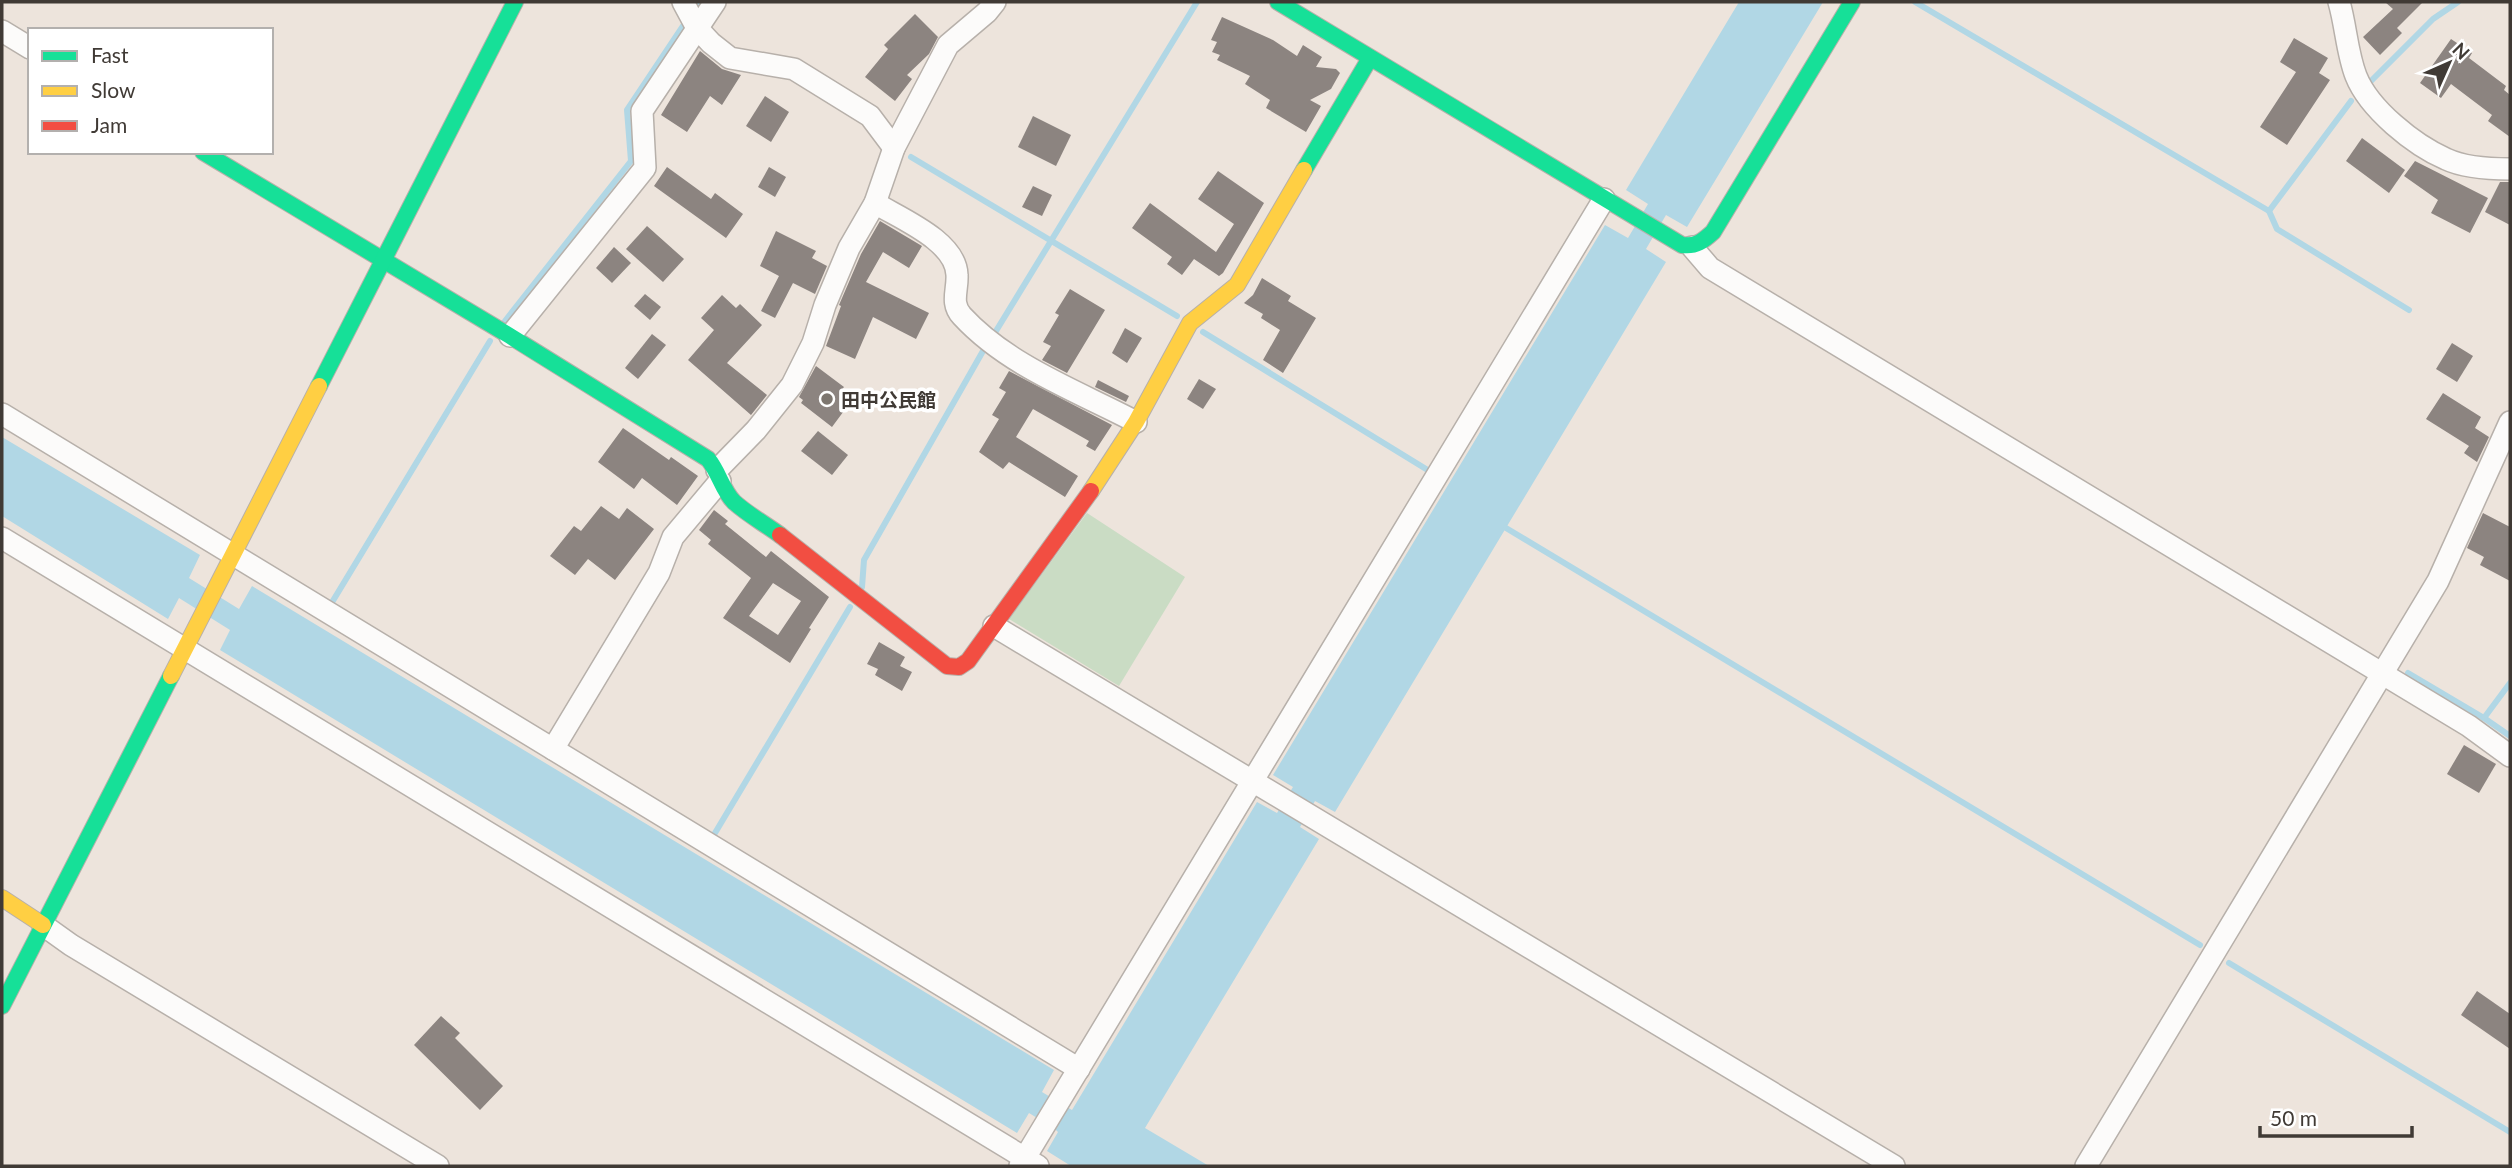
<svg xmlns="http://www.w3.org/2000/svg" width="2512" height="1168" font-family="Lato,'Noto Sans JP',sans-serif">
  <style>
    .green { fill: #cadcc4 }
    .water { fill: #b1d7e5 }
    .lines { fill: none; stroke-linecap: round; stroke-linejoin: round }
    .stream { stroke: #b1d7e5; stroke-width: 6 }
    .building { fill: #8c8480; fill-rule: evenodd }
    .street-casing { stroke: #b7b0aa; stroke-width: 24 }
    .fast-casing { stroke: #b7b0aa; stroke-width: 18 }
    .slow-casing { stroke: #b7b0aa; stroke-width: 18 }
    .jam-casing { stroke: #b7b0aa; stroke-width: 18 }
    .street { stroke: #fcfbfa; stroke-width: 21 }
    .fast { stroke: #16e098; stroke-width: 16 }
    .slow { stroke: #ffcf43; stroke-width: 16 }
    .jam { stroke: #f24e42; stroke-width: 16 }
    .poi-dot { fill: #7d766f; stroke: #fff; stroke-width: 2.5 }
    .labels { text-anchor: middle; dominant-baseline: central; stroke-width: 7; stroke-linejoin: round; paint-order: stroke }
    .poi-label { font-size: 19px; font-weight: bold; fill: #403a35; stroke: #fff; text-anchor: start }
  </style>
  <rect width="100%" height="100%" fill="#ede4dc"/>
  <!-- green -->
  <path class="green" d="M 1087,513 L 1185,577 L 1119,686 L 1009,619 Z"/>
  <!-- water -->
  <path class="water" d="M 1739,2 L 1823,2 L 1687,227 L 1666,215 L 1646,249 L 1666,262 L 1335,812 L 1315,801 L 1300,827 L 1319,839 L 1145,1128 L 1209,1166 L 1071,1166 L 1047,1151 L 1058,1132 L 1055,1129 L 1029,1113 L 1017,1133 L 220,650 L 230,630 L 179,598 L 168,619 L 2,516 L 2,437 L 200,555 L 189,578 L 239,609 L 252,586 L 1054,1070 L 1042,1092 L 1072,1110 L 1257,802 L 1277,813 L 1293,787 L 1273,775 L 1605,225 L 1628,238 L 1648,204 L 1626,190 Z"/>
  <g class="lines">
    <!-- stream -->
    <g class="stream">
      <path d="M 1915,2 L 2269,211 L 2351,101"/>
      <path d="M 696,5 L 698,2"/>
      <path d="M 2371,81 L 2433,19 L 2458,2"/>
      <path d="M 911,157 L 1177,316"/>
      <path d="M 2269,211 L 2277,229 L 2409,310"/>
      <path d="M 505,321 L 631,161 L 627,110 L 683,26"/>
      <path d="M 996,331 L 1197,2"/>
      <path d="M 1203,332 L 1426,469"/>
      <path d="M 1506,528 L 2200,945"/>
      <path d="M 862,587 L 864,560 L 983,351"/>
      <path d="M 331,604 L 490,341"/>
      <path d="M 2408,673 L 2484,718 L 2510,736"/>
      <path d="M 2484,718 L 2510,683"/>
      <path d="M 715,833 L 850,607"/>
      <path d="M 2229,963 L 2510,1132"/>
    </g>
  </g>
  <!-- building -->
  <g class="building">
    <path d="M 2385,2 L 2423,2 L 2397,28 L 2402,33 L 2380,55 L 2363,37 L 2393,9 Z"/>
    <path d="M 915,14 L 938,37 L 929,54 L 907,75 L 912,79 L 895,101 L 865,77 L 888,49 L 884,45 Z"/>
    <path d="M 1222,17 L 1273,40 L 1297,56 L 1303,45 L 1322,57 L 1316,67 L 1336,69 L 1340,73 L 1331,89 L 1310,100 L 1321,106 L 1306,132 L 1266,108 L 1270,100 L 1245,84 L 1250,76 L 1217,60 L 1220,55 L 1212,52 L 1217,42 L 1211,40 Z"/>
    <path d="M 2294,38 L 2328,58 L 2319,73 L 2330,80 L 2287,145 L 2260,127 L 2296,72 L 2280,62 Z"/>
    <path d="M 2451,39 L 2472,53 L 2469,58 L 2506,86 L 2504,90 L 2510,95 L 2510,137 L 2488,121 L 2492,115 L 2451,84 L 2441,98 L 2420,83 Z"/>
    <path d="M 700,51 L 722,69 L 741,75 L 722,105 L 710,96 L 687,132 L 661,115 Z"/>
    <path d="M 765,96 L 789,112 L 771,142 L 746,126 Z"/>
    <path d="M 1033,116 L 1071,135 L 1056,166 L 1018,147 Z"/>
    <path d="M 2362,138 L 2405,170 L 2389,193 L 2346,161 Z"/>
    <path d="M 2415,161 L 2488,198 L 2470,233 L 2431,213 L 2438,200 L 2404,176 Z"/>
    <path d="M 667,167 L 711,199 L 715,193 L 743,214 L 726,238 L 654,186 Z"/>
    <path d="M 769,167 L 786,177 L 775,197 L 758,187 Z"/>
    <path d="M 1218,171 L 1264,203 L 1223,273 L 1219,276 L 1194,259 L 1182,275 L 1167,264 L 1172,257 L 1132,228 L 1150,203 L 1216,252 L 1234,224 L 1198,199 Z"/>
    <path d="M 2500,182 L 2510,182 L 2510,225 L 2485,212 Z"/>
    <path d="M 1033,186 L 1052,195 L 1042,216 L 1022,207 Z"/>
    <path d="M 880,221 L 922,246 L 909,268 L 883,252 L 866,282 L 929,313 L 916,339 L 873,317 L 855,359 L 826,346 L 841,306 L 839,305 L 861,254 Z"/>
    <path d="M 647,226 L 684,259 L 663,282 L 626,249 Z"/>
    <path d="M 776,231 L 816,251 L 812,258 L 827,266 L 815,294 L 793,283 L 775,318 L 761,311 L 779,276 L 760,266 Z"/>
    <path d="M 614,247 L 631,263 L 612,283 L 596,268 Z"/>
    <path d="M 1262,278 L 1291,296 L 1288,301 L 1316,318 L 1283,373 L 1263,360 L 1280,330 L 1261,318 L 1263,314 L 1244,303 L 1253,295 Z"/>
    <path d="M 1070,289 L 1105,310 L 1067,373 L 1042,360 L 1051,346 L 1043,342 L 1059,315 L 1055,313 Z"/>
    <path d="M 645,294 L 661,307 L 650,320 L 634,306 Z"/>
    <path d="M 722,295 L 736,308 L 740,304 L 762,325 L 727,363 L 767,395 L 751,415 L 688,360 L 714,330 L 701,318 Z"/>
    <path d="M 1125,328 L 1142,338 L 1127,363 L 1112,353 Z"/>
    <path d="M 652,334 L 666,345 L 638,379 L 625,368 Z"/>
    <path d="M 2452,343 L 2473,356 L 2457,382 L 2436,369 Z"/>
    <path d="M 816,366 L 844,387 L 840,392 L 852,400 L 832,427 L 801,403 L 803,400 L 799,397 Z"/>
    <path d="M 1009,371 L 1112,425 L 1095,451 L 1086,446 L 1089,441 L 1033,409 L 1016,437 L 1078,476 L 1065,497 L 1009,462 L 1003,469 L 979,452 L 999,419 L 992,415 L 1006,392 L 999,388 Z"/>
    <path d="M 1199,379 L 1216,389 L 1203,409 L 1187,399 Z"/>
    <path d="M 1098,380 L 1129,396 L 1126,402 L 1095,387 Z"/>
    <path d="M 2443,393 L 2481,417 L 2475,428 L 2489,437 L 2477,462 L 2464,453 L 2469,446 L 2426,419 Z"/>
    <path d="M 623,428 L 669,460 L 671,457 L 698,476 L 677,505 L 642,478 L 634,489 L 598,462 Z"/>
    <path d="M 818,431 L 848,455 L 832,475 L 801,451 Z"/>
    <path d="M 601,506 L 619,519 L 627,508 L 654,529 L 615,580 L 588,559 L 575,575 L 550,556 L 574,526 L 581,531 Z"/>
    <path d="M 714,510 L 728,521 L 725,524 L 766,557 L 771,551 L 829,597 L 809,628 L 811,629 L 790,663 L 723,618 L 751,578 L 708,544 L 711,540 L 699,530 ZM 773,583 L 801,601 L 778,635 L 749,616 Z"/>
    <path d="M 2483,513 L 2510,527 L 2510,581 L 2480,565 L 2484,557 L 2467,548 Z"/>
    <path d="M 879,642 L 905,657 L 900,666 L 912,672 L 902,691 L 875,675 L 878,669 L 867,664 Z"/>
    <path d="M 2464,745 L 2496,764 L 2479,793 L 2447,774 Z"/>
    <path d="M 2477,991 L 2510,1014 L 2510,1049 L 2461,1015 Z"/>
    <path d="M 441,1016 L 460,1033 L 455,1038 L 503,1086 L 480,1110 L 414,1045 Z"/>
  </g>
  <g class="lines">
    <!-- street casing -->
    <g class="street-casing">
      <g id="street">
        <path d="M 683,2 L 697,28 L 711,43 L 730,58 L 794,69 L 870,116 L 894,148"/>
        <path d="M 2339,2 C 2346,26 2347,53 2356,76 C 2369,109 2414,145 2446,159 C 2465,168 2490,169 2510,169"/>
        <path d="M 2,31 L 30,48"/>
        <path d="M 875,203 C 901,219 956,241 957,275 C 958,290 950,303 962,316 C 1008,366 1077,391 1136,422"/>
        <path d="M 1692,247 L 1710,268 L 2469,726 L 2510,756"/>
        <path d="M 510,336 L 645,168 L 642,111 L 715,2"/>
        <path d="M 2,414 L 1079,1069"/>
        <path d="M 717,470 L 756,430 L 792,385 L 813,343 L 825,305 L 849,248 L 875,203 L 894,148 L 948,45 L 987,12 L 995,2"/>
        <path d="M 2,538 L 1038,1166"/>
        <path d="M 994,626 L 1894,1166"/>
        <path d="M 553,749 L 659,573 L 673,537 L 720,481"/>
        <path d="M 43,925 L 71,945 L 438,1166"/>
        <path d="M 1020,1166 L 1604,199"/>
        <path d="M 2086,1166 L 2438,581 L 2510,422"/>
      </g>
    </g>
    <!-- fast casing -->
    <g class="fast-casing">
      <g id="fast">
        <path d="M 1278,2 L 1682,245 C 1696,247 1703,241 1713,232 L 1852,2"/>
        <path d="M 203,152 L 510,336 L 708,459 C 719,472 722,490 734,502 C 747,514 765,524 780,535"/>
        <path d="M 1304,170 L 1370,58"/>
        <path d="M 319,386 L 515,2"/>
        <path d="M 2,1006 L 171,676"/>
      </g>
    </g>
    <!-- slow casing -->
    <g class="slow-casing">
      <g id="slow">
        <path d="M 1091,491 L 1136,422 L 1190,323 L 1237,285 L 1304,170"/>
        <path d="M 171,676 L 319,386"/>
        <path d="M 2,898 L 43,925"/>
      </g>
    </g>
    <!-- jam casing -->
    <g class="jam-casing">
      <path id="jam" d="M 780,535 L 947,666 L 959,667 L 968,661 L 1091,491"/>
    </g>
    <!-- street -->
    <use href="#street" class="street"/>
    <!-- fast -->
    <use href="#fast" class="fast"/>
    <!-- slow -->
    <use href="#slow" class="slow"/>
    <!-- jam -->
    <use href="#jam" class="jam"/>
  </g>
  <!-- markers -->
  <circle class="poi-dot" cx="827" cy="399" r="7"/>
  <g class="labels">
    <!-- poi labels -->
    <g class="poi-label">
      <text x="841" y="399">田中公民館</text>
    </g>
  </g>
  <!-- border -->
  <rect width="2512" height="1168" fill="none" stroke="#403a35" stroke-width="7"/>
  <!-- legend -->
  <rect x="28" y="28" width="245" height="126" fill="#ffffff" stroke="#b3b0ae" stroke-width="2"/>
  <rect x="42" y="51" width="35" height="10" fill="#16e098" stroke="#b3b0ae" stroke-width="2"/>
  <text x="91" y="63" font-size="21" fill="#403a35">Fast</text>
  <rect x="42" y="86" width="35" height="10" fill="#ffcf43" stroke="#b3b0ae" stroke-width="2"/>
  <text x="91" y="98" font-size="21" fill="#403a35">Slow</text>
  <rect x="42" y="121" width="35" height="10" fill="#f24e42" stroke="#b3b0ae" stroke-width="2"/>
  <text x="91" y="133" font-size="21" fill="#403a35">Jam</text>
  <!-- north arrow -->
  <g transform="translate(2449 63) rotate(45)" stroke="#ffffff" stroke-width="5" paint-order="stroke">
  <path d="M0-5L12 26L0 18L-12 26Z" fill="#403a35"/>
  <text y="-10" font-size="19" font-weight="bold" text-anchor="middle" fill="#403a35">N</text>
  </g>
  <!-- scale -->
  <path d="M2260 1126v10h152v-10" fill="none" stroke="#403a35" stroke-width="3.5"/>
  <text x="2270" y="1126" font-size="21" fill="#403a35" stroke="#ffffff" stroke-width="5" paint-order="stroke">50 m</text>
</svg>
